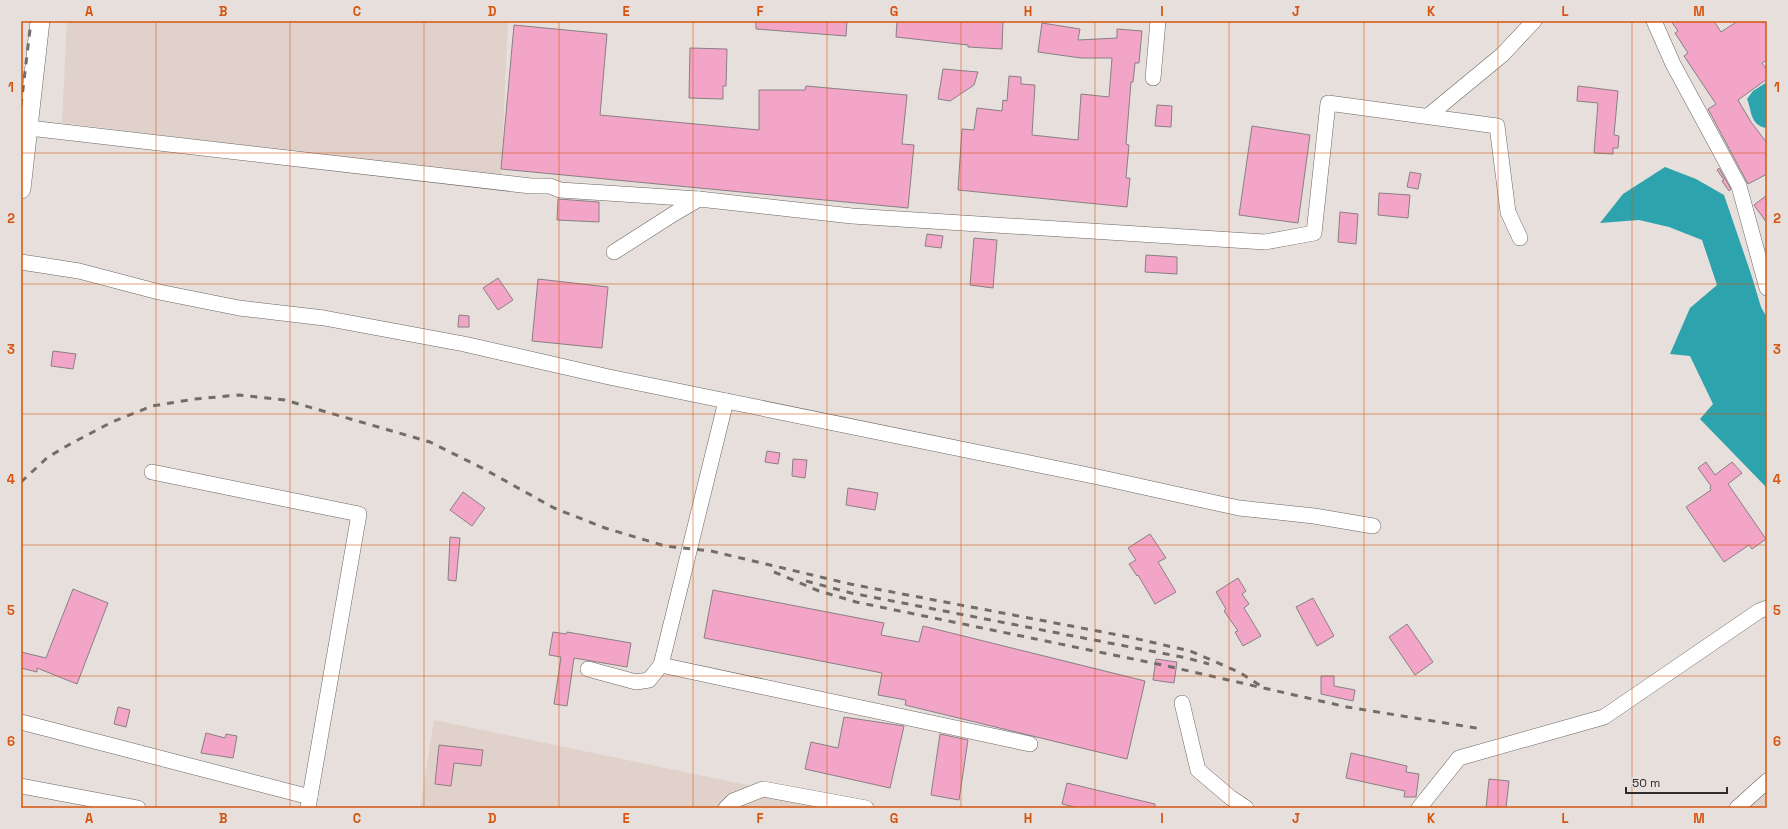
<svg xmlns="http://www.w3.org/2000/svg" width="1788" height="829" font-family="'Space Grotesk',sans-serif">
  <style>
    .built { fill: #e0d2ca }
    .water { fill: #2da3ad }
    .building { fill: #f3a5c7; stroke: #888083 }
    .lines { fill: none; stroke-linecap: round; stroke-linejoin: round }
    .minor-casing { stroke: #6b6561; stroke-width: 16 }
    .major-casing { stroke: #6b6561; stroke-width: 20 }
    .minor { stroke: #fff; stroke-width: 15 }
    .major { stroke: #fff; stroke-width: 19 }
    .rail { stroke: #726d6b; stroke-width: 3; stroke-dasharray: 7 7; stroke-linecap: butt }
    .grid { fill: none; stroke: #d5540f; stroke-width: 1; stroke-opacity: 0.55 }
    .neatline { fill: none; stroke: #d5540f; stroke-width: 1.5 }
    .grid-label { font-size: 13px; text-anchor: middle; font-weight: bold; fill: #d5540f }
  </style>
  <rect width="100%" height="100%" fill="#e7dfdb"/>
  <!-- built -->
  <g class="built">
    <path d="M 67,21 L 508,21 L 501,177 L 62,123 Z"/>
    <path d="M 434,720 L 858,808 L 420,808 Z"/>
    <path d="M 1767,778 L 1767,808 L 1734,808 Z"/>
  </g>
  <!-- water -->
  <g class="water">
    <path d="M 1767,82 L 1767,128 C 1750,126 1752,111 1747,99 L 1753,91 Z"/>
    <path d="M 1665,167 L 1696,179 L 1724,195 L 1751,274 L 1761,307 L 1767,318 L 1767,488 L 1700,419 L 1713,404 L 1690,356 L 1670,354 L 1690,308 L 1717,285 L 1702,240 L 1669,227 L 1639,220 L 1600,223 L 1623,194 Z"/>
  </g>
  <!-- building -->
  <g class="building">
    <path d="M 756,21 L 847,21 L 846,36 L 756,29 Z"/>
    <path d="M 897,21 L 1003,21 L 1002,49 L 968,47 L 968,45 L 896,37 Z"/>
    <path d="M 1671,21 L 1714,21 L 1721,32 L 1738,21 L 1767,21 L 1767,60 L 1762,63 L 1767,70 L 1767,79 L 1738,100 L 1751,122 L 1767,143 L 1767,174 L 1748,184 L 1708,109 L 1716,104 L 1684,56 L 1688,53 L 1675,33 L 1678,31 Z"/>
    <path d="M 1042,23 L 1080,29 L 1078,40 L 1117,38 L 1117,29 L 1142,31 L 1139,63 L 1135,63 L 1133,82 L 1131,82 L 1126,144 L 1129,145 L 1126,178 L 1130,178 L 1127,207 L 958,190 L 962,129 L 974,130 L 977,108 L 1002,111 L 1003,100 L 1007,101 L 1009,76 L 1021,77 L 1021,84 L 1035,85 L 1032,135 L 1078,140 L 1081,94 L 1109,97 L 1112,58 L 1081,58 L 1038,52 Z"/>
    <path d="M 514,25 L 607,34 L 600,115 L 759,130 L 759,90 L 805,90 L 806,86 L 907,95 L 902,144 L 914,145 L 908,208 L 501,169 Z"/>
    <path d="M 690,48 L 727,49 L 726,86 L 723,86 L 723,99 L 689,98 Z"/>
    <path d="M 943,69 L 978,72 L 974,85 L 950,101 L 938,99 Z"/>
    <path d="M 1578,86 L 1618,91 L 1614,135 L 1619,136 L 1618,148 L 1613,148 L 1613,154 L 1594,153 L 1598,103 L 1577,101 Z"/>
    <path d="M 1157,105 L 1172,106 L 1171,127 L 1155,126 Z"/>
    <path d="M 1252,126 L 1310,135 L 1298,223 L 1239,215 Z"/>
    <path d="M 1719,168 L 1731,189 L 1729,191 L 1722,181 L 1724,180 L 1717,170 Z"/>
    <path d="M 1410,172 L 1421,174 L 1418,189 L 1407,187 Z"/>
    <path d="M 1379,193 L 1410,195 L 1408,218 L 1378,215 Z"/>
    <path d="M 1767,195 L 1767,223 L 1754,205 Z"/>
    <path d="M 558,199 L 599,202 L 599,222 L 557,220 Z"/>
    <path d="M 1340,212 L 1358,214 L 1356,244 L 1338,242 Z"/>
    <path d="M 927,234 L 943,236 L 941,248 L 925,246 Z"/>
    <path d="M 974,238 L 997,240 L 993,288 L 970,285 Z"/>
    <path d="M 1146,255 L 1177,257 L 1177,274 L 1145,272 Z"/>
    <path d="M 498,278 L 513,300 L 498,310 L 483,288 Z"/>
    <path d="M 538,279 L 608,287 L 602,348 L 532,341 Z"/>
    <path d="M 459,315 L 469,316 L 469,327 L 458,327 Z"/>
    <path d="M 53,351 L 76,354 L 73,369 L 51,366 Z"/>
    <path d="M 767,451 L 780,453 L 778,464 L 765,462 Z"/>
    <path d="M 793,459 L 807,460 L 805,478 L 792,476 Z"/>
    <path d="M 1706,462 L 1715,475 L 1732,462 L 1742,473 L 1728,484 L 1766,539 L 1752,549 L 1749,545 L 1724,562 L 1686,507 L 1711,490 L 1710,488 L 1711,486 L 1698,468 Z"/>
    <path d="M 848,488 L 878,493 L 875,510 L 846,505 Z"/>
    <path d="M 463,492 L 485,508 L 472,526 L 450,510 Z"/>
    <path d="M 1150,534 L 1166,558 L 1158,562 L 1176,592 L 1155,604 L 1138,575 L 1137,576 L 1129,564 L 1136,560 L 1128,548 Z"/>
    <path d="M 450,537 L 460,538 L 456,581 L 448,580 Z"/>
    <path d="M 1238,578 L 1246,591 L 1242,594 L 1249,604 L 1244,608 L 1261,636 L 1243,646 L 1235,632 L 1238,631 L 1224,611 L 1226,609 L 1216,592 Z"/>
    <path d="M 73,589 L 108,603 L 77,684 L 37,668 L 37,672 L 21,668 L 21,652 L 46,658 Z"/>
    <path d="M 713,590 L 884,623 L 881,635 L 919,642 L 923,626 L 1145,681 L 1127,759 L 905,705 L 906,700 L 878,695 L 882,673 L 704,638 Z"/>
    <path d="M 1313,598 L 1334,636 L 1317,646 L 1296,607 Z"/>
    <path d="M 1407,624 L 1433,662 L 1415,675 L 1389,637 Z"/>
    <path d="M 553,632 L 566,634 L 567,632 L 631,643 L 627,667 L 574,658 L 567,706 L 554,704 L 561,657 L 549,655 Z"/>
    <path d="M 1156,659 L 1177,662 L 1174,683 L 1153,680 Z"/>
    <path d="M 1321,676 L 1334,676 L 1334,686 L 1355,690 L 1353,701 L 1321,694 Z"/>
    <path d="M 118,707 L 130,710 L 126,727 L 114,724 Z"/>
    <path d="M 844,717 L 904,726 L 890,788 L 805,769 L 811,742 L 838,748 Z"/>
    <path d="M 206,733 L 225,738 L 226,734 L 237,736 L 233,758 L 201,753 Z"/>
    <path d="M 940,734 L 968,740 L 959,800 L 931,795 Z"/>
    <path d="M 439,745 L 483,750 L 481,766 L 454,763 L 451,786 L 435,784 Z"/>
    <path d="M 1351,753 L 1407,766 L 1406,772 L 1419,774 L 1416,797 L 1404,797 L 1405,791 L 1346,778 Z"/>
    <path d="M 1489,779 L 1509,781 L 1506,808 L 1486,808 Z"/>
    <path d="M 1067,783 L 1155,804 L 1155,808 L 1079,808 L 1062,804 Z"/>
  </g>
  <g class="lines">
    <!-- minor casing -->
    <g class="minor-casing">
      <g id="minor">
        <path d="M 1654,21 L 1673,64 L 1739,186 L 1767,288"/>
        <path d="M 1153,78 L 1158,21"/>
        <path d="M 1428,116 L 1502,55 L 1534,21"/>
        <path d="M 29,128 L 531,186 L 550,186 L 560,190 L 699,199"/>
        <path d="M 614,252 L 675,213 L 699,199 L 852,216 L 1265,242 L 1314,233 L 1328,103 L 1497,126 L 1508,212 L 1520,238"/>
        <path d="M 21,262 L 79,271 L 159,292 L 239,308 L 324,318 L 464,344 L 609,377 L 1098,477 L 1239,508 L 1314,516 L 1373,526"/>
        <path d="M 152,472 L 359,514 L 308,808"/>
        <path d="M 661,665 L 1030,744"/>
        <path d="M 588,669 L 636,682 L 649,680 L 661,665 L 726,401"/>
        <path d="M 1182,703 L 1198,770 L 1231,798 L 1246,808"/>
        <path d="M 21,722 L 310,797"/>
        <path d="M 21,786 L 138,808"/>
        <path d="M 726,808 L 733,801 L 763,789 L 866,808"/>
        <path d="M 1419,808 L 1459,758 L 1604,717 L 1759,611 L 1767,608"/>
        <path d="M 1737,808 L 1767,781"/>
      </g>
    </g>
    <!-- major casing -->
    <g class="major-casing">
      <path id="major" d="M 21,189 L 40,21"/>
    </g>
    <!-- minor -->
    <use href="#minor" class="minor"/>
    <!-- major -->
    <use href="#major" class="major"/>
    <!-- rail -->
    <g class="rail">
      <path d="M 21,106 L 31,21"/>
      <path d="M 21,482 L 48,457 L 72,443 L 112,422 L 152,406 L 195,399 L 239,395 L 285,400 L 430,442 L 484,469 L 554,508 L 605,528 L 665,546 L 711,551 L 850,584 L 1129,637 L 1190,651 L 1239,672 L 1264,688"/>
      <path d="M 774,572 L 819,591 L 856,602 L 1167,666 L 1347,707 L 1482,729"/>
      <path d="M 806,581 L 851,593 L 1187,658 L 1209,664"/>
    </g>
  </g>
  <!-- grid -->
  <path class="grid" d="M 156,21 L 156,808M 290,21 L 290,808M 424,21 L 424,808M 559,21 L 559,808M 693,21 L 693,808M 827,21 L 827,808M 961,21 L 961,808M 1095,21 L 1095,808M 1229,21 L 1229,808M 1364,21 L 1364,808M 1498,21 L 1498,808M 1632,21 L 1632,808M 21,153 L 1767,153M 21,284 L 1767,284M 21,414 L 1767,414M 21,545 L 1767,545M 21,676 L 1767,676"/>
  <!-- border -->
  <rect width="1788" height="829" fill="none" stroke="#e7dfdb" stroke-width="44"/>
  <!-- scale -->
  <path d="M1626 787v6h101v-6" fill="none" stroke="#2e2b2a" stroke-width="2"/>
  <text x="1632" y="787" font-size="12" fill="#2e2b2a" stroke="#e7dfdb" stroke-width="3" paint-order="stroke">50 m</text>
  <rect x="22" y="22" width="1744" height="785" class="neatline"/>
  <g class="grid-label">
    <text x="89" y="16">A</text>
    <text x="223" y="16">B</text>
    <text x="357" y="16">C</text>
    <text x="492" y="16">D</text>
    <text x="626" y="16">E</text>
    <text x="760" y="16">F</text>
    <text x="894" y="16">G</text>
    <text x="1028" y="16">H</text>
    <text x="1162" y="16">I</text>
    <text x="1296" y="16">J</text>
    <text x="1431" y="16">K</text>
    <text x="1565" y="16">L</text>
    <text x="1699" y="16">M</text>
    <text x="11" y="92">1</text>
    <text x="1777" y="92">1</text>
    <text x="11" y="223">2</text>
    <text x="1777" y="223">2</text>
    <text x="11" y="354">3</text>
    <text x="1777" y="354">3</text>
    <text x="11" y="484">4</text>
    <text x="1777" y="484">4</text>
    <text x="11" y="615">5</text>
    <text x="1777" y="615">5</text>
    <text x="11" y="746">6</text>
    <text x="1777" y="746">6</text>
    <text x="89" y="823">A</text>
    <text x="223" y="823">B</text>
    <text x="357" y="823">C</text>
    <text x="492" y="823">D</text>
    <text x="626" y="823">E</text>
    <text x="760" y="823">F</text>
    <text x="894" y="823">G</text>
    <text x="1028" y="823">H</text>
    <text x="1162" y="823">I</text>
    <text x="1296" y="823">J</text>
    <text x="1431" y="823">K</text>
    <text x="1565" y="823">L</text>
    <text x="1699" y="823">M</text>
  </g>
</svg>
